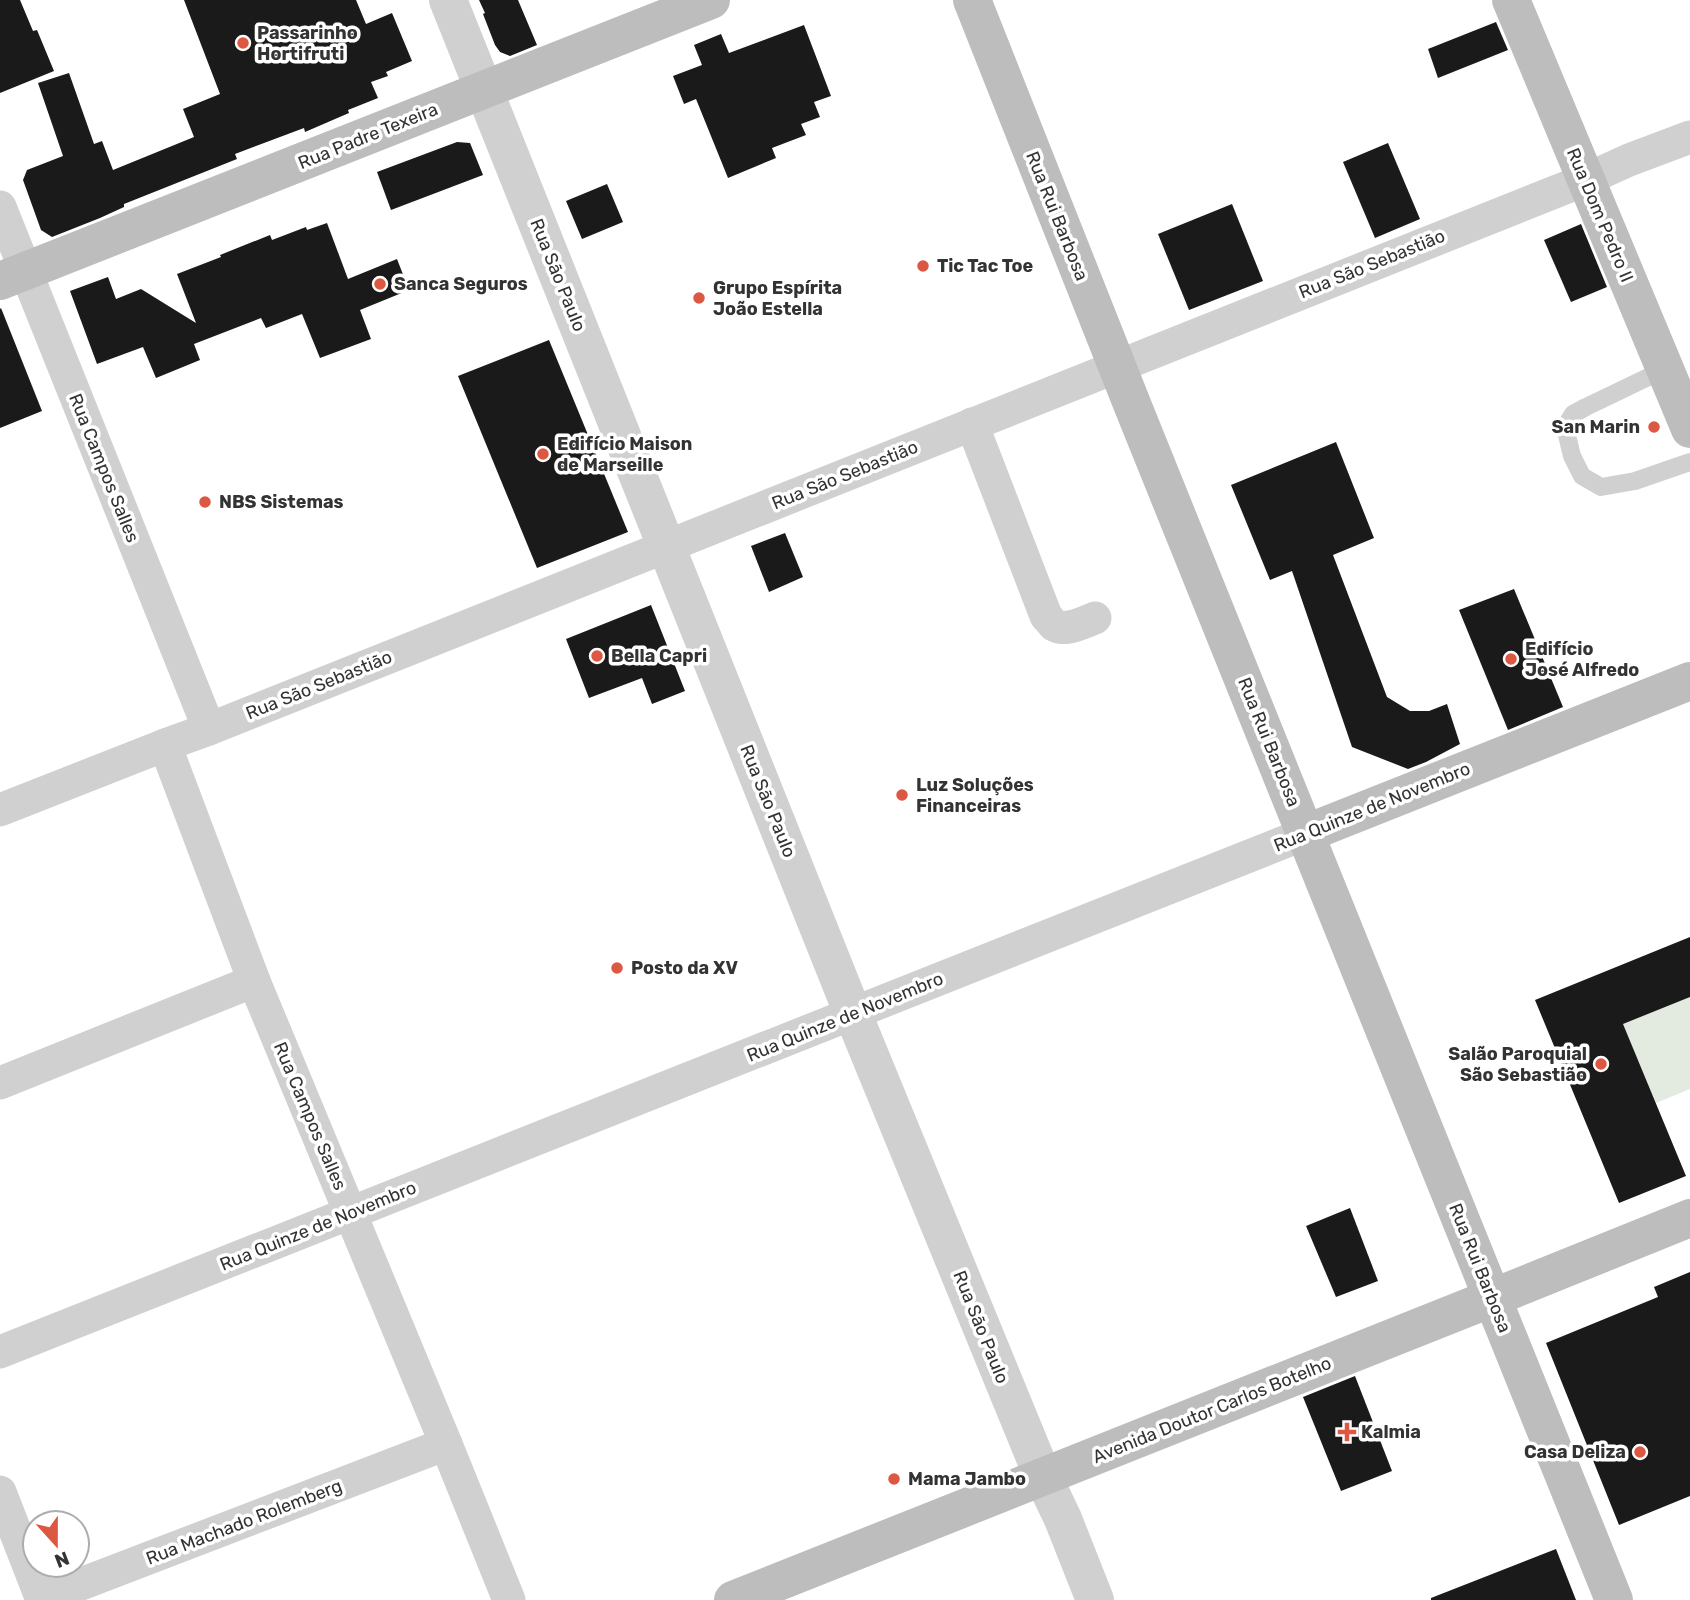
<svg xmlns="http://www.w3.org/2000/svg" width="1690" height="1600" font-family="Rubik,sans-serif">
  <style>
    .green { fill: #e3ebe0 }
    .building { fill: #1a1a1a }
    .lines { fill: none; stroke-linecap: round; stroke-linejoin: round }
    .service { stroke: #d0d0d0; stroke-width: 18 }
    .minor { stroke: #d0d0d0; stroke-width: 33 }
    .tertiary { stroke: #d0d0d0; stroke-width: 38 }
    .secondary { stroke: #bdbdbd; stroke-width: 38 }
    .poi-dot { fill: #dd5842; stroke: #fff; stroke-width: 2.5 }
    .labels { text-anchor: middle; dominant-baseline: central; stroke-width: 7; stroke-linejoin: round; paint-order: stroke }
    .poi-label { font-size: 18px; font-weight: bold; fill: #333; stroke: #fff; text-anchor: start }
    .street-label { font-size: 18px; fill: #333; stroke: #fff }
  </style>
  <rect width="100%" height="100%" fill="#fff"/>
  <!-- green -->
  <path class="green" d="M 1690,997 L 1690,1089 L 1656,1103 L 1623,1024 Z"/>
  <!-- building -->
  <g class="building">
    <path d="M 0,0 L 20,0 L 33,31 L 37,30 L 54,71 L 0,93 Z"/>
    <path d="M 184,0 L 356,0 L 366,24 L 392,13 L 412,61 L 386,72 L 388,76 L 371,82 L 378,98 L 348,110 L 349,113 L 305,132 L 304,128 L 235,154 L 237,159 L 124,204 L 124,207 L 100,218 L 52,237 L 41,230 L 23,180 L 27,170 L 63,156 L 38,83 L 69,73 L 94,144 L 102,141 L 113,170 L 194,137 L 183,109 L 220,94 Z"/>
    <path d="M 479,0 L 518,0 L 537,45 L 510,56 L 500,52 L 495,45 L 483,14 L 485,13 Z"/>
    <path d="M 1496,22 L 1508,50 L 1438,78 L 1428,49 Z"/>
    <path d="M 804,25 L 831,96 L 814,102 L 820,117 L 801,124 L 806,135 L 772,148 L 776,158 L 728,178 L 696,99 L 684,104 L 673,76 L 702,65 L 694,45 L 721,34 L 729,53 Z"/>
    <path d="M 457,142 L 470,143 L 483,175 L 391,210 L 377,172 Z"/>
    <path d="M 1388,143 L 1420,219 L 1375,238 L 1343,162 Z"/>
    <path d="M 607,184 L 623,222 L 582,239 L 566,201 Z"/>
    <path d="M 1232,204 L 1263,281 L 1189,310 L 1158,234 Z"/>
    <path d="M 327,223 L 348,279 L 397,259 L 409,290 L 360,310 L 371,339 L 320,358 L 302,314 L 266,328 L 261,318 L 194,344 L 200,360 L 156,378 L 143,347 L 97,364 L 70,291 L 108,277 L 116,299 L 141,289 L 196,323 L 177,274 L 221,257 L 220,255 L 270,235 L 272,240 L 306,227 L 307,230 Z"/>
    <path d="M 1581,224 L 1607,287 L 1571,302 L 1544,240 Z"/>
    <path d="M 1,308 L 42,411 L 0,428 L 0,309 Z"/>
    <path d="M 549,340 L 628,532 L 537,568 L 458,376 Z"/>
    <path d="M 1336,442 L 1374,538 L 1333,555 L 1387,697 L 1410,711 L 1429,711 L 1447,704 L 1460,744 L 1426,762 L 1408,769 L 1352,747 L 1292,571 L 1270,580 L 1231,485 Z"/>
    <path d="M 785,533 L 803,577 L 769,592 L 751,546 Z"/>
    <path d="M 1514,589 L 1563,707 L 1508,730 L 1459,610 Z"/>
    <path d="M 651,605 L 685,691 L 652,704 L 642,678 L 589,698 L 566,639 Z"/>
    <path d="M 1690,937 L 1690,997 L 1623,1024 L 1686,1176 L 1619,1203 L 1535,1000 Z"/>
    <path d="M 1350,1208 L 1378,1281 L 1336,1297 L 1306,1226 Z"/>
    <path d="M 1690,1272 L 1690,1496 L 1619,1525 L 1546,1343 L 1658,1297 L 1654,1287 Z"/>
    <path d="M 1355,1376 L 1392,1471 L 1341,1491 L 1303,1397 Z"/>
    <path d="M 1556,1549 L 1576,1600 L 1431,1600 L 1431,1598 Z"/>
  </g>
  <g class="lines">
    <!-- service -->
    <path class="service" d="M 1665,369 L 1586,407 L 1573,414 L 1565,427 L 1572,456 L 1582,476 L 1601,487 L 1635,481 L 1690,462"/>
    <!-- minor -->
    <g class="minor">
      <path d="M 0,207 L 209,729"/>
      <path d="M 972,424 L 1046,616 C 1049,619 1051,622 1054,625 C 1065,632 1085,622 1095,618"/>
      <path d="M 165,745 L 254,981 L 446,1444 L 509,1600"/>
      <path d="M 0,810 L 165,745 L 209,729 L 1585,180 L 1629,160 L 1690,137"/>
      <path d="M 0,1083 L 254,981"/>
      <path d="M 0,1352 L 1307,833"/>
      <path d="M 0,1492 L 42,1600"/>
      <path d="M 42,1599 L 446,1444"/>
    </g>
    <!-- tertiary -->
    <path class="tertiary" d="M 448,0 L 853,1014 L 1043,1477 L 1063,1519 L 1095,1600"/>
    <!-- secondary -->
    <g class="secondary">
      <path d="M 972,0 L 1132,404 L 1614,1600"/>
      <path d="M 1511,0 L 1690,429"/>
      <path d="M 0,281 L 711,0"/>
      <path d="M 1307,833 L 1690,681"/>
      <path d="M 733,1600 L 1492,1298 L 1690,1218"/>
    </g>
  </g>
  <!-- markers -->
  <g class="poi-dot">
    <circle cx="243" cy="43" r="7"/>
    <circle cx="923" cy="266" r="7"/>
    <circle cx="380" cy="284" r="7"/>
    <circle cx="699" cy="298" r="7"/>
    <circle cx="1654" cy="427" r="7"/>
    <circle cx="543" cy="454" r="7"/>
    <circle cx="205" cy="502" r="7"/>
    <circle cx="597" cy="656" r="7"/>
    <circle cx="1511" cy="659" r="7"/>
    <circle cx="902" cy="795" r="7"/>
    <circle cx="617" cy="968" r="7"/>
    <circle cx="1601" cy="1064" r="7"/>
    <path d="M1343.5 1421.5h7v7h7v7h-7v7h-7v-7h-7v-7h7z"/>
    <circle cx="1640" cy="1452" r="7"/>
    <circle cx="894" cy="1479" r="7"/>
  </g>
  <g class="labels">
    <!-- poi labels -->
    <g class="poi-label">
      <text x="257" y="33">Passarinho<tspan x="257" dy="21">Hortifruti</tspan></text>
      <text x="937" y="266">Tic Tac Toe</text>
      <text x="394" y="284">Sanca Seguros</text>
      <text x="713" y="288">Grupo Espírita<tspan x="713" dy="21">João Estella</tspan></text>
      <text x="1640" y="427" text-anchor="end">San Marin</text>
      <text x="557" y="444">Edifício Maison<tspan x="557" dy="21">de Marseille</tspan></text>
      <text x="219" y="502">NBS Sistemas</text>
      <text x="1525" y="649">Edifício<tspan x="1525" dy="21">José Alfredo</tspan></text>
      <text x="611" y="656">Bella Capri</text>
      <text x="916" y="785">Luz Soluções<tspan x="916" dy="21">Financeiras</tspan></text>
      <text x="631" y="968">Posto da XV</text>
      <text x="1587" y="1054" text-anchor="end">Salão Paroquial<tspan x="1587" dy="21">São Sebastião</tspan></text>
      <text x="1361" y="1432">Kalmia</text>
      <text x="1626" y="1452" text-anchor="end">Casa Deliza</text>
      <text x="908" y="1479">Mama Jambo</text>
    </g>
    <!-- street labels -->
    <g class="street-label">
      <text transform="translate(368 136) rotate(-22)">Rua Padre Texeira</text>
      <text transform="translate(1600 215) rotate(67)">Rua Dom Pedro II</text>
      <text transform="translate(1057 216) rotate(68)">Rua Rui Barbosa</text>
      <text transform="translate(1372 264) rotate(-22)">Rua São Sebastião</text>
      <text transform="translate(558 275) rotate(68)">Rua São Paulo</text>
      <text transform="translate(104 468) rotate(68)">Rua Campos Salles</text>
      <text transform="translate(845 475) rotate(-22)">Rua São Sebastião</text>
      <text transform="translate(319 685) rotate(-22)">Rua São Sebastião</text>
      <text transform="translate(1269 742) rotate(68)">Rua Rui Barbosa</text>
      <text transform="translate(768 801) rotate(68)">Rua São Paulo</text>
      <text transform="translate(1372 807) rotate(-22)">Rua Quinze de Novembro</text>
      <text transform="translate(845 1017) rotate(-22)">Rua Quinze de Novembro</text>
      <text transform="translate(310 1116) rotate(67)">Rua Campos Salles</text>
      <text transform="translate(318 1226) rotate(-22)">Rua Quinze de Novembro</text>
      <text transform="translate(1480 1268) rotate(68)">Rua Rui Barbosa</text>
      <text transform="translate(981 1327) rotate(68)">Rua São Paulo</text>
      <text transform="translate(1212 1410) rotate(-22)">Avenida Doutor Carlos Botelho</text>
      <text transform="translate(244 1522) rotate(-21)">Rua Machado Rolemberg</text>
    </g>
  </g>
  <!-- north arrow -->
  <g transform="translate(56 1544) rotate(159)"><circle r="33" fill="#ffffff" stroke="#adadad" stroke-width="2"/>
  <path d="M0-5L12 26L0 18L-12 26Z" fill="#dd5842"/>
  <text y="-10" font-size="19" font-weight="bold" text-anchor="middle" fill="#333333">N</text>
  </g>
</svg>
